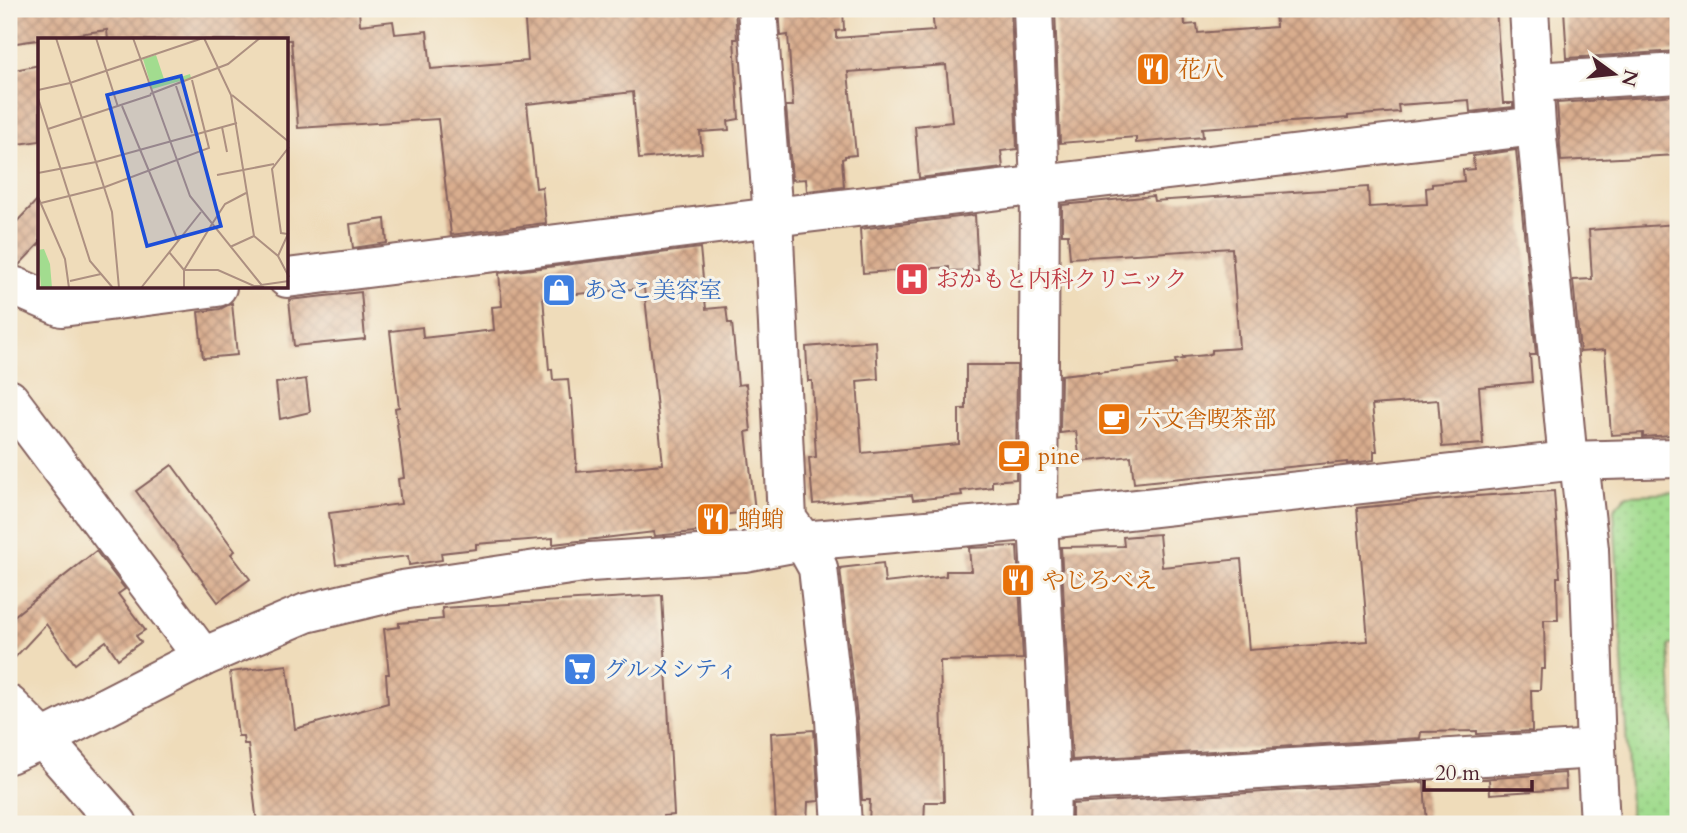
<svg xmlns="http://www.w3.org/2000/svg" width="1687" height="833" font-family="Cardo,'Noto Serif JP',serif">
  <style>
    .park { fill: url(#park-dots); stroke: #767e5d; stroke-width: 2 }
    .building { fill: url(#building-cross-hatch); fill-rule: evenodd }
    .lines { fill: none; stroke-linecap: round; stroke-linejoin: round }
    .minor-casing { stroke: #84615d; stroke-width: 42 }
    .tertiary-casing { stroke: #84615d; stroke-width: 42 }
    .minor { stroke: #fff; stroke-width: 38 }
    .tertiary { stroke: #fff; stroke-width: 38 }
    .labels { text-anchor: middle; dominant-baseline: central; stroke-width: 6; stroke-linejoin: round; paint-order: stroke }
    .food-label { font-size: 23px; fill: #c56008; stroke: #f7f3e8; text-anchor: start }
    .health-label { font-size: 23px; fill: #be3a42; stroke: #f7f3e8; text-anchor: start }
    .shop-label { font-size: 23px; fill: #366cbe; stroke: #f7f3e8; text-anchor: start }
    .inset-road { fill: none; stroke: #ad9081; stroke-width: 2 }
    .view { fill: #1d4ed8; fill-opacity: 0.15; stroke: #1d4ed8; stroke-width: 3.5 }
    .inset-edge { fill: none; stroke: #4a1f2b; stroke-width: 3.5 }
  </style>
  <defs>
    <pattern id="park-dots" width="8" height="8" patternUnits="userSpaceOnUse" patternTransform="scale(1.75)"><rect width="8" height="8" fill="#a2dc8f"/><path d="M2 2h.1M6 6h.1" fill="none" stroke="#8dbc7c" stroke-width="1.8" stroke-linecap="round"/></pattern>
    <pattern id="building-cross-hatch" width="8" height="8" patternUnits="userSpaceOnUse" patternTransform="scale(1.75)"><rect width="8" height="8" fill="#d9ad8e"/><path d="M0 0l8 8M0 8l8-8" fill="none" stroke="#b28c74"/></pattern>
  </defs>
  <rect width="100%" height="100%" fill="#f7f3e8"/>
  <filter id="ink" filterUnits="userSpaceOnUse"><feTurbulence type="fractalNoise" baseFrequency=".0143" numOctaves="2"/><feDisplacementMap in="SourceGraphic" scale="14" xChannelSelector="R" yChannelSelector="G"/><feConvolveMatrix kernelMatrix="1 2 1 2 8 2 1 2 1" color-interpolation-filters="sRGB"/></filter>
  <filter id="wash" filterUnits="userSpaceOnUse"><feTurbulence type="fractalNoise" baseFrequency=".00686" numOctaves="4" result="noise"/><feDisplacementMap in="SourceGraphic" scale="28" xChannelSelector="R" yChannelSelector="G"/><feGaussianBlur stdDeviation="1.57" result="paint"/><feColorMatrix in="noise" values="0 0 0 0 0 0 0 0 0 0 0 0 0 0 0 0 0 1.4 0 .05"/><feComposite in="paint" operator="in"/></filter>
  <g filter="url(#wash)">
    <rect width="100%" height="100%" fill="#efdcba"/>
    <!-- park -->
    <path class="park" d="M 1678,493 L 1678,644 L 1669,645 L 1678,799 L 1678,824 L 1631,824 L 1614,509 L 1627,495 Z"/>
    <g id="blocks">
      <!-- building -->
      <g class="building">
        <path d="M 9,9 L 359,9 L 360,25 L 393,21 L 395,34 L 427,31 L 431,69 L 528,61 L 524,9 L 735,9 L 737,39 L 734,39 L 739,119 L 728,121 L 729,130 L 700,132 L 702,153 L 639,159 L 633,92 L 527,104 L 536,188 L 542,187 L 546,223 L 451,235 L 438,119 L 298,128 L 291,40 L 108,40 L 107,30 L 9,44 Z"/>
        <path d="M 779,9 L 843,9 L 844,30 L 836,31 L 836,38 L 934,31 L 932,9 L 1011,9 L 1017,149 L 1001,151 L 1003,168 L 919,178 L 915,126 L 952,122 L 946,65 L 848,72 L 856,155 L 845,156 L 845,158 L 842,159 L 844,187 L 807,191 L 806,179 L 792,180 L 786,106 L 793,106 L 788,35 L 781,36 Z"/>
        <path d="M 1055,9 L 1184,9 L 1185,25 L 1197,24 L 1198,33 L 1276,27 L 1275,9 L 1496,9 L 1503,103 L 1513,103 L 1513,107 L 1470,112 L 1469,100 L 1398,105 L 1399,112 L 1348,116 L 1348,118 L 1202,128 L 1203,137 L 1136,143 L 1136,137 L 1060,143 Z"/>
        <path d="M 1564,9 L 1678,9 L 1678,51 L 1567,58 Z"/>
        <path d="M 40,65 L 40,141 L 11,145 L 9,128 L 9,71 Z"/>
        <path d="M 1678,95 L 1678,155 L 1561,161 L 1557,103 Z"/>
        <path d="M 1516,150 L 1536,355 L 1530,355 L 1532,382 L 1479,387 L 1483,444 L 1442,447 L 1438,400 L 1372,405 L 1377,451 L 1374,451 L 1374,460 L 1347,464 L 1347,462 L 1328,464 L 1328,463 L 1134,483 L 1131,456 L 1080,462 L 1076,431 L 1060,433 L 1061,375 L 1098,371 L 1098,373 L 1176,364 L 1175,360 L 1184,359 L 1183,357 L 1207,355 L 1212,353 L 1212,350 L 1239,348 L 1232,248 L 1070,258 L 1068,234 L 1062,234 L 1062,205 L 1153,196 L 1154,201 L 1368,187 L 1369,207 L 1427,204 L 1426,188 L 1432,187 L 1432,184 L 1464,181 L 1463,170 L 1474,169 L 1473,156 Z"/>
        <path d="M 40,197 L 40,243 L 18,266 L 9,267 L 9,230 Z"/>
        <path d="M 975,215 L 978,270 L 949,271 L 949,267 L 863,273 L 860,229 Z"/>
        <path d="M 385,219 L 387,243 L 353,248 L 350,224 Z"/>
        <path d="M 1678,224 L 1678,432 L 1671,432 L 1671,435 L 1643,437 L 1643,433 L 1611,435 L 1605,350 L 1580,352 L 1573,280 L 1592,279 L 1589,230 Z"/>
        <path d="M 700,248 L 706,309 L 726,307 L 728,323 L 732,323 L 738,385 L 746,384 L 751,431 L 746,432 L 755,511 L 722,515 L 724,529 L 655,536 L 654,532 L 553,544 L 553,538 L 476,544 L 476,549 L 441,553 L 442,560 L 409,565 L 408,556 L 336,565 L 329,513 L 401,504 L 398,479 L 404,478 L 395,408 L 399,407 L 390,331 L 422,327 L 423,338 L 494,330 L 492,307 L 502,306 L 499,273 ZM 644,288 L 663,464 L 577,472 L 572,399 L 570,399 L 568,379 L 553,380 L 552,369 L 549,370 L 543,297 Z"/>
        <path d="M 361,292 L 365,339 L 294,346 L 289,300 Z"/>
        <path d="M 232,303 L 237,355 L 203,358 L 198,312 L 220,309 Z"/>
        <path d="M 876,341 L 878,379 L 857,381 L 862,453 L 959,444 L 959,409 L 966,409 L 966,365 L 1017,365 L 1016,479 L 992,481 L 992,487 L 961,491 L 962,495 L 913,500 L 912,495 L 813,504 L 809,458 L 816,457 L 812,381 L 808,381 L 806,347 Z"/>
        <path d="M 306,379 L 310,412 L 280,419 L 276,383 Z"/>
        <path d="M 172,465 L 235,551 L 231,554 L 250,579 L 218,602 L 136,491 Z"/>
        <path d="M 1554,491 L 1560,577 L 1557,577 L 1558,620 L 1544,620 L 1545,669 L 1541,669 L 1540,690 L 1531,690 L 1532,731 L 1477,734 L 1477,731 L 1421,732 L 1420,738 L 1072,760 L 1061,547 L 1124,546 L 1123,537 L 1159,534 L 1162,567 L 1241,559 L 1249,650 L 1368,641 L 1357,508 L 1477,496 Z"/>
        <path d="M 1017,546 L 1023,659 L 940,661 L 944,802 L 925,802 L 924,824 L 869,824 L 870,800 L 862,800 L 857,718 L 840,568 L 883,563 L 885,583 L 946,576 L 946,571 L 971,571 L 969,548 Z"/>
        <path d="M 96,551 L 125,589 L 118,594 L 145,630 L 136,636 L 141,642 L 118,659 L 106,641 L 75,664 L 46,624 L 9,664 L 9,620 Z"/>
        <path d="M 662,595 L 674,815 L 663,816 L 663,824 L 509,824 L 509,820 L 459,824 L 257,824 L 248,744 L 244,744 L 243,736 L 238,736 L 230,672 L 287,665 L 295,729 L 388,703 L 386,674 L 389,674 L 384,629 L 399,627 L 399,623 L 443,619 L 442,608 Z"/>
        <path d="M 814,730 L 819,801 L 808,802 L 807,824 L 776,824 L 771,733 Z"/>
        <path d="M 1565,773 L 1566,789 L 1490,794 L 1489,779 L 1479,779 Z"/>
        <path d="M 1424,782 L 1427,824 L 1072,824 L 1072,804 Z"/>
      </g>
    </g>
  </g>
  <g filter="url(#ink)">
    <use href="#blocks" fill-opacity="0" stroke="#84615d" stroke-width="2"/>
    <g class="lines">
      <!-- minor casing -->
      <g class="minor-casing">
        <g id="minor">
          <path d="M 757,9 L 773,217 L 787,519 L 803,541 L 818,568 L 835,720 L 842,824"/>
          <path d="M 1033,9 L 1040,185 L 1038,520 L 1051,783 L 1050,824"/>
          <path d="M 1529,9 L 1536,126 L 1568,461"/>
          <path d="M 1535,82 L 1678,73"/>
          <path d="M 287,278 L 773,217 L 1536,126"/>
          <path d="M 9,292 L 16,287 L 62,307 L 217,287"/>
          <path d="M 9,399 L 203,657"/>
          <path d="M 1579,461 L 1589,549 L 1596,749 L 1600,824"/>
          <path d="M 9,705 L 43,739 L 118,824"/>
          <path d="M 1051,783 L 1596,749"/>
        </g>
      </g>
      <!-- tertiary casing -->
      <g class="tertiary-casing">
        <path id="tertiary" d="M 9,754 L 43,739 L 203,657 L 306,613 L 402,590 L 590,562 L 744,552 L 803,541 L 1038,520 L 1568,461 L 1678,458"/>
      </g>
      <!-- minor -->
      <use href="#minor" class="minor"/>
      <!-- tertiary -->
      <use href="#tertiary" class="tertiary"/>
    </g>
  </g>
  <!-- icons -->
  <defs>
    <g id="restaurant-square" transform="scale(1.75)"><rect x="-9" y="-9" width="18" height="18" rx="4" fill="#e8710a" stroke="#f7f3e8"/><path d="M-5-6h1v4h1v-4h1v4h1v-4h1v5L-1.5 .5V6h-2V.5L-5-1ZM5-6V6H3V1.5H1.5Q1.5-4 5-6Z" fill="#fff"/></g>
    <g id="hospital-square" transform="scale(1.75)"><rect x="-9" y="-9" width="18" height="18" rx="4" fill="#e0444e" stroke="#f7f3e8"/><path d="M-5-5h3v3.5h4V-5h3V5h-3V1.5h-4V5h-3Z" fill="#fff"/></g>
    <g id="shop-square" transform="scale(1.75)"><rect x="-9" y="-9" width="18" height="18" rx="4" fill="#3f7fe0" stroke="#f7f3e8"/><path d="M-5-2.5h2.3a2.7 3.5 0 0 1 5.4 0H5L5.5 6h-11ZM-1.5-2.5h3a1.5 2.3 0 0 0-3 0Z" fill="#fff"/></g>
    <g id="cafe-square" transform="scale(1.75)"><rect x="-9" y="-9" width="18" height="18" rx="4" fill="#e8710a" stroke="#f7f3e8"/><path d="M-5.5-4.5H6V0H3Q3 3.5 0 3.5H-2.5Q-5.5 3.5-5.5 0ZM3-3.2v2h1.7v-2ZM-6 4.5H4V6H-6Z" fill="#fff"/></g>
    <g id="supermarket-square" transform="scale(1.75)"><rect x="-9" y="-9" width="18" height="18" rx="4" fill="#3f7fe0" stroke="#f7f3e8"/><path d="M-6-5.5h2.5l.6 2H6L4.5 2H-2.5L-4.4-4H-6ZM-1.5 3.2a1.3 1.3 0 1 0 .1 0ZM3 3.2a1.3 1.3 0 1 0 .1 0Z" fill="#fff"/></g>
  </defs>
  <g fill-rule="evenodd">
    <use href="#restaurant-square" x="1153" y="69"/>
    <use href="#hospital-square" x="912" y="279"/>
    <use href="#shop-square" x="559" y="290"/>
    <use href="#cafe-square" x="1114" y="419"/>
    <use href="#cafe-square" x="1014" y="456"/>
    <use href="#restaurant-square" x="713" y="519"/>
    <use href="#restaurant-square" x="1018" y="580"/>
    <use href="#supermarket-square" x="580" y="669"/>
  </g>
  <g class="labels">
    <!-- food labels -->
    <g class="food-label">
      <text x="1178" y="69">花八</text>
      <text x="1138" y="419">六文舎喫茶部</text>
      <text x="1038" y="456">pine</text>
      <text x="738" y="519">蛸蛸</text>
      <text x="1042" y="580">やじろべえ</text>
    </g>
    <!-- health labels -->
    <g class="health-label">
      <text x="936" y="279">おかもと内科クリニック</text>
    </g>
    <!-- shop labels -->
    <g class="shop-label">
      <text x="584" y="290">あさこ美容室</text>
      <text x="604" y="669">グルメシティ</text>
    </g>
  </g>
  <!-- overview -->
  <g transform="translate(38 38)">
    <rect width="250" height="250" fill="#efdcba"/>
    <path d="M 118,17 L 127,44 L 152,36 L 153,40 L 114,51 L 105,21 ZM 6,211 L 12,226 L 14,250 L 3,249 L 0,212 Z" fill="#a2dc8f"/>
    <path class="inset-road" d="M 18,0 L 74,174 L 81,250M 58,0 L 80,69M 95,0 L 152,158 L 226,250M 166,0 L 193,57 L 216,198 L 240,218 L 251,239M 138,48 L 154,95M 0,52 L 32,45 L 165,0M 112,56 L 190,26 L 222,0M 194,57 L 251,104M 0,60 L 52,223 L 75,250M 84,68 L 140,203M 184,89 L 189,114M 10,91 L 113,57M 0,135 L 58,124 L 199,85M 179,137 L 236,126M 0,159 L 27,221 L 31,250M 3,165 L 67,149 L 171,110 L 154,42M 192,209 L 216,198M 131,214 L 146,232M 240,218 L 250,196 L 243,195 L 234,131 L 251,109M 147,232 L 180,232 L 216,248 L 251,243M 32,243 L 63,236M 103,250 L 163,174M 146,250 L 146,232 L 174,186 L 187,166 L 208,155"/>
    <path class="view" d="M 143,38 L 183,188 L 109,208 L 69,57 Z"/>
    <rect width="250" height="250" class="inset-edge"/>
  </g>
  <!-- margin -->
  <rect width="1687" height="833" fill="none" stroke="#f7f3e8" stroke-width="35"/>
  <!-- north arrow -->
  <g transform="translate(1614 74) rotate(105)" stroke="#f7f3e8" stroke-width="5" paint-order="stroke">
  <path d="M0-5L12 26L0 18L-12 26Z" fill="#4a1f2b"/>
  <text y="-10" font-size="19" font-weight="bold" text-anchor="middle" fill="#4a1f2b">N</text>
  </g>
  <!-- scale -->
  <path d="M1424 780v10h108v-10" fill="none" stroke="#4a1f2b" stroke-width="3.5"/>
  <text x="1435" y="780" font-size="21" fill="#4a1f2b" stroke="#f7f3e8" stroke-width="5" paint-order="stroke">20 m</text>
</svg>
